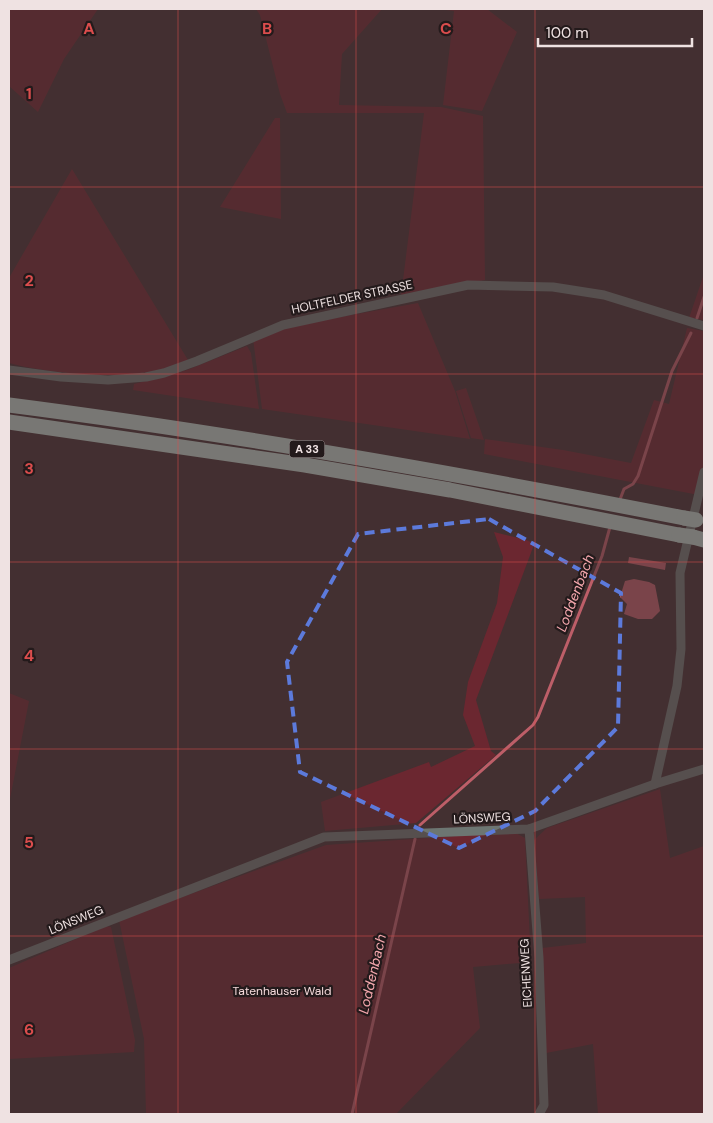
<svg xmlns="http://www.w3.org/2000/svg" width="713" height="1123" font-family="'DM Sans',sans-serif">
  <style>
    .green { fill: #6b2730 }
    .water { fill: #bd5e68 }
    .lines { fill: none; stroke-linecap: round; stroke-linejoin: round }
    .stream { stroke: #bd5e68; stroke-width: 3 }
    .street { stroke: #6d7672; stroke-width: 9 }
    .highway { stroke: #b8cfc5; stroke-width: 15 }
    .highway-bridge { stroke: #b8cfc5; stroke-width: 15 }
    .marked { fill: none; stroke: #5c7adb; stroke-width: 4; stroke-dasharray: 10 6; stroke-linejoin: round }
    .grid { fill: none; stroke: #db4d4d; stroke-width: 1; stroke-opacity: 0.55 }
    .labels { text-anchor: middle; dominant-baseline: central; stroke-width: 4.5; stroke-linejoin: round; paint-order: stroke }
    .shield { fill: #231a1b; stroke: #b2a6a6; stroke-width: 1 }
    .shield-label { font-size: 11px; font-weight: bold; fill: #efe2e2 }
    .street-label { font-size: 12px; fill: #efe2e2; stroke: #231a1b }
    .park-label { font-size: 12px; fill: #f4d9da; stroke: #231a1b }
    .water-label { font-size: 14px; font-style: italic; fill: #f4a7ad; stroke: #231a1b }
    .grid-label { font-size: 16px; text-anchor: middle; font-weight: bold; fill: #db4d4d; stroke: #231a1b; stroke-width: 4.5; stroke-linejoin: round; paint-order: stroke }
  </style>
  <rect width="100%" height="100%" fill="#433031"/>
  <!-- green -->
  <g class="green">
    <path d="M 9,9 L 98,9 L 64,59 L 38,112 L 9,86 Z"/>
    <path d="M 256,9 L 382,9 L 342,54 L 339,105 L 441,107 L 483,116 L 485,280 L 401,296 L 424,113 L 287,113 L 280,94 L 260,15 Z"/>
    <path d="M 438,9 L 487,9 L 517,32 L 482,111 L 443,105 L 454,11 Z"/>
    <path d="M 275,118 L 280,118 L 281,219 L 220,207 Z"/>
    <path d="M 72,169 L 188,360 C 180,363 171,367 163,369 C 122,380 50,374 9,363 L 9,278 Z"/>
    <path d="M 704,274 L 704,320 L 689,318 Z"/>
    <path d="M 418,303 L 455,391 L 470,439 L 262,409 L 253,338 L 284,327 Z"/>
    <path d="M 687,328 L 704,331 L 704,496 L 484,454 L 485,439 L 563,450 L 631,463 L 654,400 L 669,404 Z"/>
    <path d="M 247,346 L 251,353 L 259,409 L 133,390 L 134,384 L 187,370 Z"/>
    <path d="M 466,388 L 484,440 L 471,438 L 456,391 Z"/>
    <path d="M 494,532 L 535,542 L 476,700 L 491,751 L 496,755 L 416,823 L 325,831 L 321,802 L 429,762 L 431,767 L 475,746 L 463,715 L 468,682 L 497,603 L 503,557 Z"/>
    <path d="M 9,693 L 29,701 L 9,804 Z"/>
    <path d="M 660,789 L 670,858 L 704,846 L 704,1114 L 598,1114 L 593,1044 L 546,1053 L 542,948 L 586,943 L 585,897 L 539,899 L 534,840 L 547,828 Z"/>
    <path d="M 514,832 L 525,838 L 531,962 L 473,967 L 480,1028 L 396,1114 L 146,1114 L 144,1039 L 119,920 L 326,845 Z"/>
    <path d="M 106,926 L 111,927 L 135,1040 L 134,1052 L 9,1059 L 9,968 Z"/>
  </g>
  <!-- water -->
  <g class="water">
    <path d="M 629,557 L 666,563 L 665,570 L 628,563 Z"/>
    <path d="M 634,579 L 649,582 L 655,585 L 660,611 L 652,619 L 638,619 L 624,614 L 627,604 L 620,597 L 625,581 Z"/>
  </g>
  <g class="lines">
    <!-- stream -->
    <g class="stream">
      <path d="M 697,318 L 704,297"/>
      <path d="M 619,502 L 624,489 L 633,484 L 638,476 L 672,371 L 691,333"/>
      <path d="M 420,825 L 533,725 L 538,717 L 602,556 L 610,527"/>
      <path d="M 352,1114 L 415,839"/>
    </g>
    <!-- street -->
    <g class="street">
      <path d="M 9,370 L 61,377 L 108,380 L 146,377 L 164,373 L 197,361 L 283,325 L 468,285 L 553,287 L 604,295 L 704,326"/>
      <path d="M 655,784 L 677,686 L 681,649 L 680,573 L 704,472"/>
      <path d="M 529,829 L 539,958 L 544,1105 L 539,1114"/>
      <path d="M 9,960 L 324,837 L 529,829 L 655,784 L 704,769"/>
    </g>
    <!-- highway -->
    <g class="highway">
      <path d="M 9,405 C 235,434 460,474 684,518"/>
      <path d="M 9,422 L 305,465 L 450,490 L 679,535"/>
      <path d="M 693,537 L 704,540"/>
    </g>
    <!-- highway-bridge -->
    <g class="highway-bridge">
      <path d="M 684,518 L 696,520"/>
      <path d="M 679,535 L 693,537"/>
    </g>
  </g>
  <!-- marked area -->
  <path d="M0 0H713V1123H0ZM 489,519 L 621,593 L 618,727 L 535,811 L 459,848 L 300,772 L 287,662 L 358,534 Z" fill="#433031" fill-opacity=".55" fill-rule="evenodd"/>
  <path class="marked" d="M 489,519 L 621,593 L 618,727 L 535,811 L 459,848 L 300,772 L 287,662 L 358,534 Z"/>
  <!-- grid -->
  <path class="grid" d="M 178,9 L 178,1114M 356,9 L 356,1114M 535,9 L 535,1114M 9,187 L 704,187M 9,374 L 704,374M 9,562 L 704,562M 9,749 L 704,749M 9,936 L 704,936"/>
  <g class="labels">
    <!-- shield labels -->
    <rect class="shield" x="289.5" y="440.5" width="35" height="17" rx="4"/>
    <g class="shield-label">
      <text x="307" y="449">A 33</text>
    </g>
    <!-- street labels -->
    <g class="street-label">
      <text transform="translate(352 297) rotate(-12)">HOLTFELDER STRASSE</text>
      <text transform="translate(482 818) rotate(-3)">LÖNSWEG</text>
      <text transform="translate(76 920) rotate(-22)">LÖNSWEG</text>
      <text transform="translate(526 973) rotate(-93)">EICHENWEG</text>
    </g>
    <!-- park labels -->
    <g class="park-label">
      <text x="282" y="991">Tatenhauser Wald</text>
    </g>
    <!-- water labels -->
    <g class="water-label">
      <text transform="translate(575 593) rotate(-69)">Loddenbach</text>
      <text transform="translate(372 974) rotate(-77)">Loddenbach</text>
    </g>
  </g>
  <g class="grid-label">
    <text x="89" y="34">A</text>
    <text x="267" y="34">B</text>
    <text x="446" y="34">C</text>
    <text x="29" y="99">1</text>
    <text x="29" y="286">2</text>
    <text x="29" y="474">3</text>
    <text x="29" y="661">4</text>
    <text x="29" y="848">5</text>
    <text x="29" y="1035">6</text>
  </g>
  <!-- border -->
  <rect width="713" height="1123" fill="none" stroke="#efe2e2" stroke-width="20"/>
  <!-- scale -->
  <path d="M538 38v8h154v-8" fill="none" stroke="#efe2e2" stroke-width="2.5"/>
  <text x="546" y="38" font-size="15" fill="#efe2e2" stroke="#231a1b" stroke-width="4" paint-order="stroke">100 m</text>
</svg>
